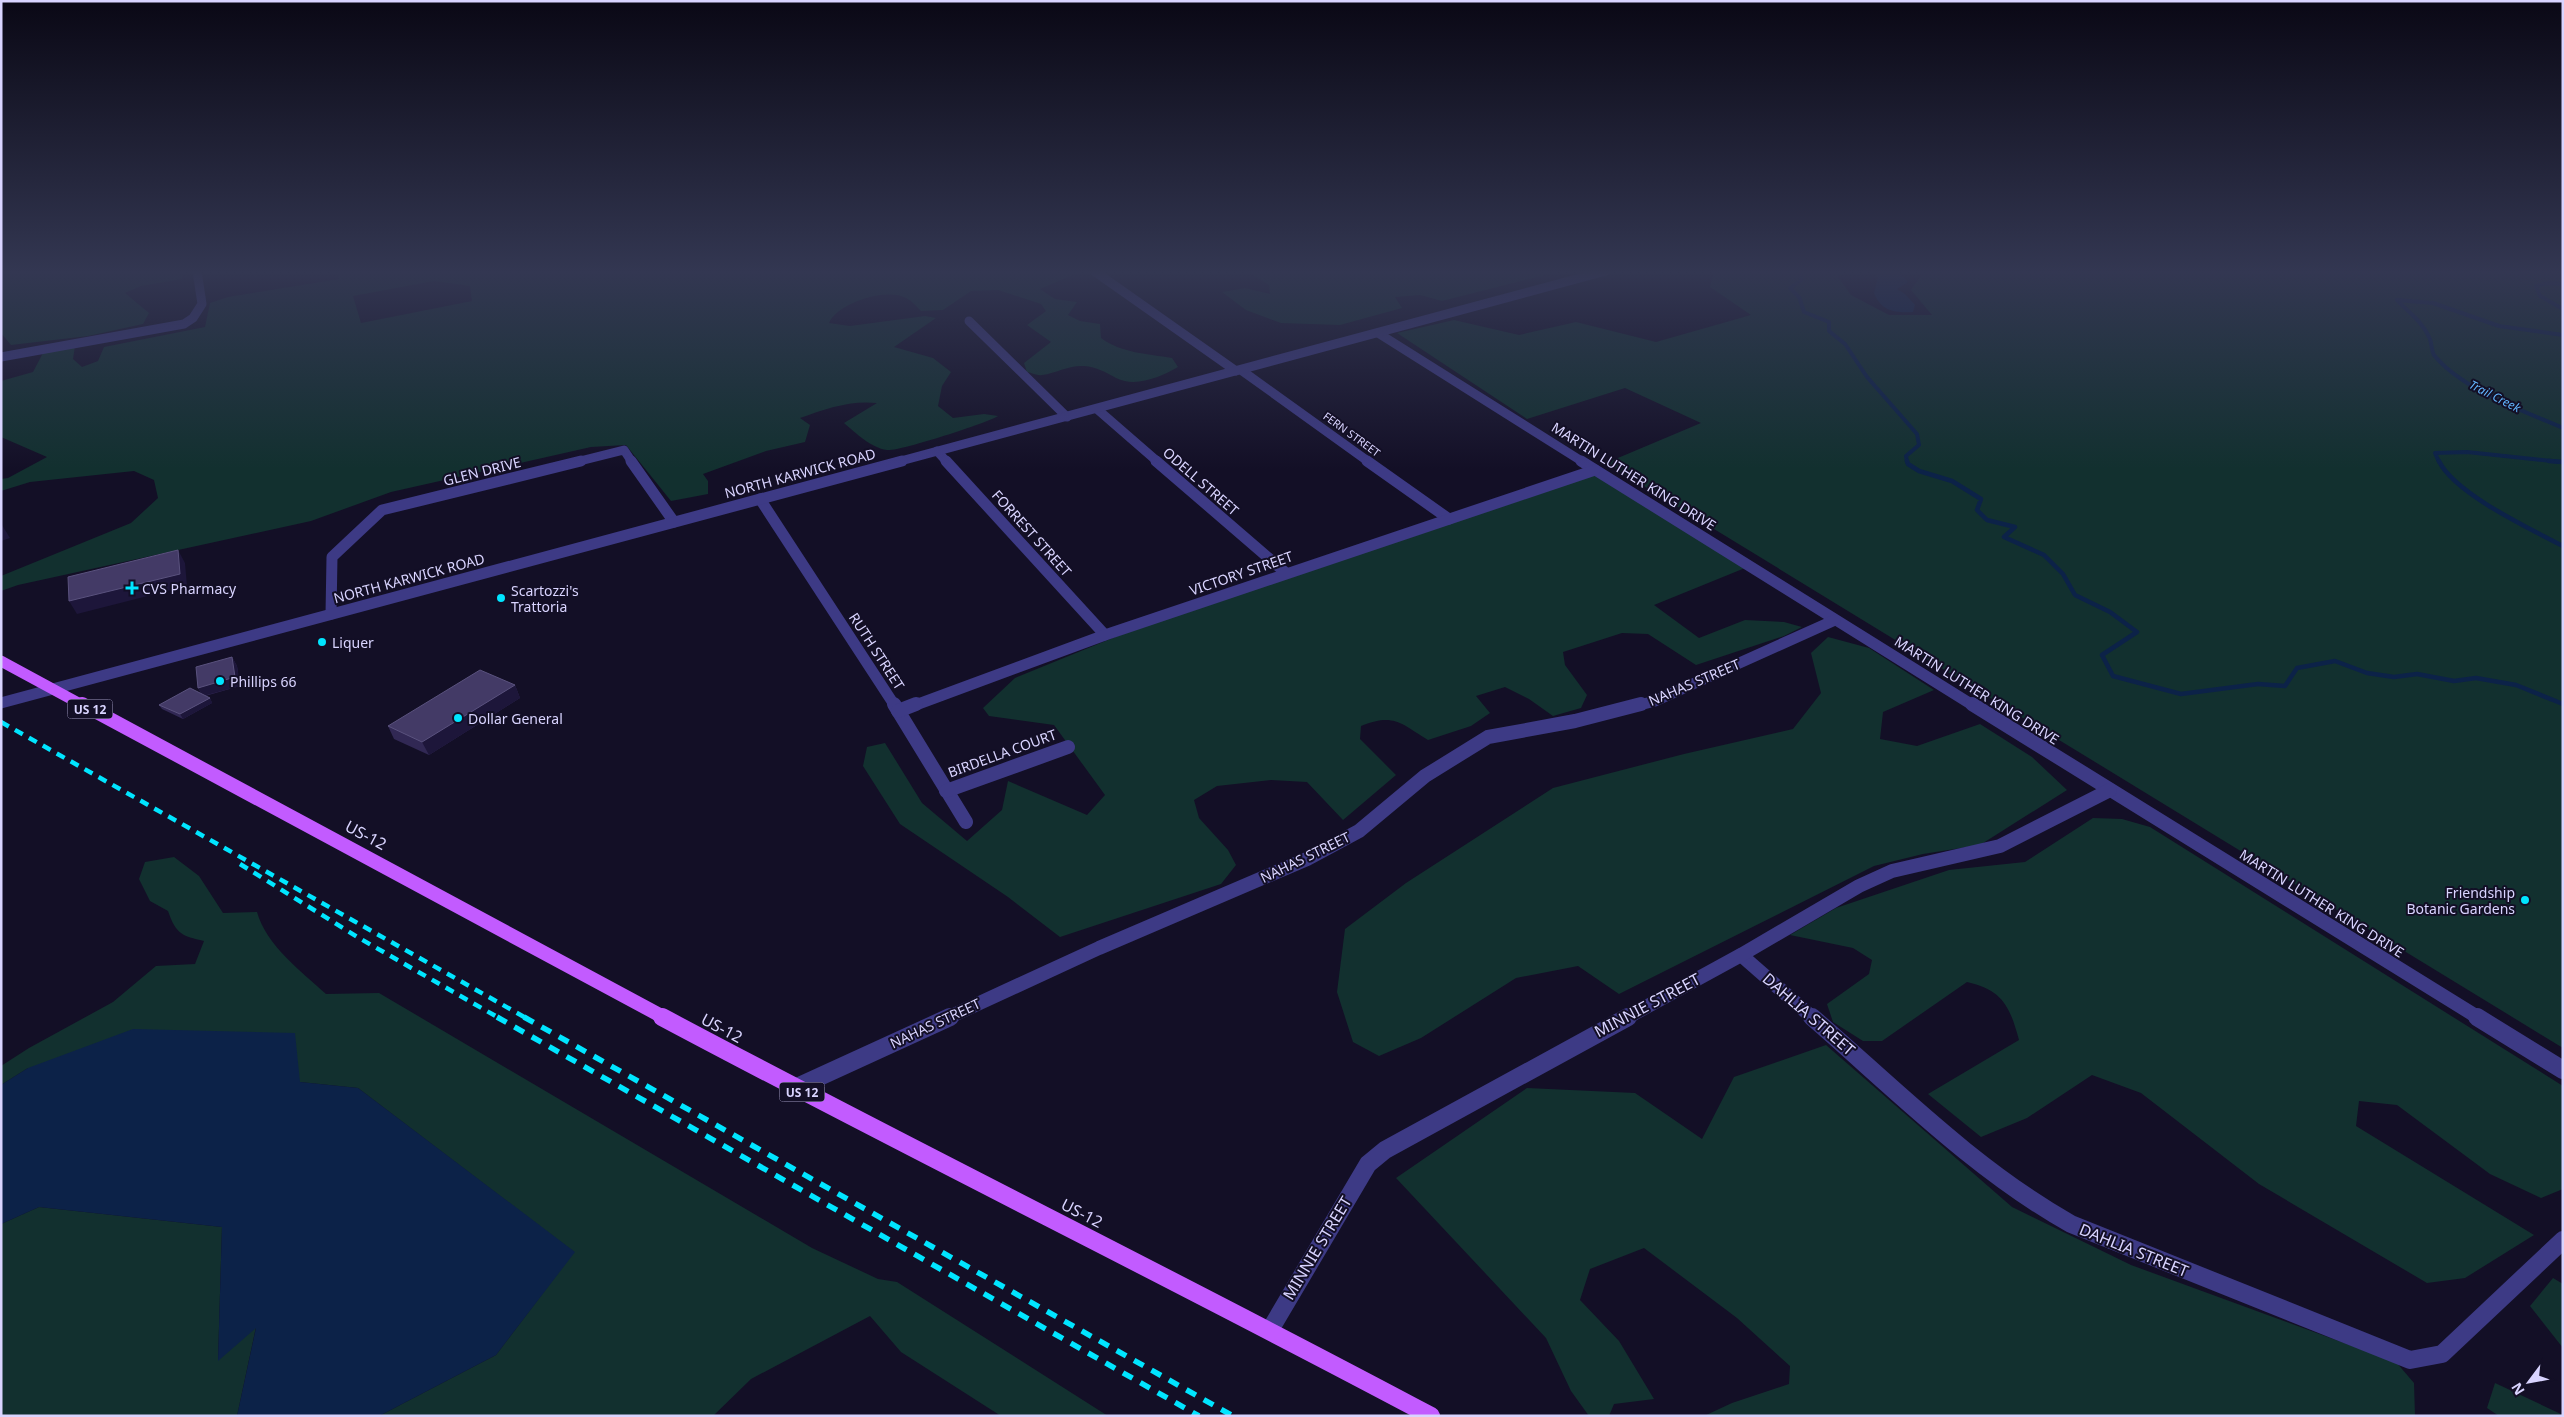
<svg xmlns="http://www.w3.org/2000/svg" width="2564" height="1417" font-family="'Noto Sans',sans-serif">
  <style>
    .green { fill: #12302f; fill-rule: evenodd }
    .water { fill: #0c2248 }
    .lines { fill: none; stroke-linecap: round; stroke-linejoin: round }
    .stream-far1 { stroke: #0c2248; stroke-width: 4 }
    .stream { stroke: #0c2248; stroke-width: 4.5 }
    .minor-far3 { stroke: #3d3a85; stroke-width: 9 }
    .minor-far2 { stroke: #3d3a85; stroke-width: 11 }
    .minor-far1 { stroke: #3d3a85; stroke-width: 14 }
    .minor { stroke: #3d3a85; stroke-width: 18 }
    .major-far2 { stroke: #c25bff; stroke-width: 11 }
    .major-far1 { stroke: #c25bff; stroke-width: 14 }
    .major { stroke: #c25bff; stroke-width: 18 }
    .rail-far1 { stroke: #00e5ff; stroke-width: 4.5; stroke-dasharray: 9 7; stroke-linecap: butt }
    .rail { stroke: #00e5ff; stroke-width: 5.5; stroke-dasharray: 11 9; stroke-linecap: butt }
    .wall { fill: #312854 }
    .shaded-wall { fill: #1d163a }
    .building { fill: #433a66; stroke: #5a527e }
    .poi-dot { fill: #00e5ff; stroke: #130f26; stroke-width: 2 }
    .labels { text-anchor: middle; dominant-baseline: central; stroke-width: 4; stroke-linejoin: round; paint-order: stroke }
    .far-street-label { font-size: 11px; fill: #d9d4ff; stroke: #130f26 }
    .far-water-label { font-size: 12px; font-style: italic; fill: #62b6ff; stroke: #130f26 }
    .shield { fill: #130f26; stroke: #9e99be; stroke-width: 1 }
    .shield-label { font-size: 12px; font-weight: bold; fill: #d9d4ff }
    .street-label { font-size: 14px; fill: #d9d4ff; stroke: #130f26 }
    .poi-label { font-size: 14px; fill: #d9d4ff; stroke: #130f26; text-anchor: start }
    .near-street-label { font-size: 16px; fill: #d9d4ff; stroke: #130f26 }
  </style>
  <rect width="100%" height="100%" fill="#130f26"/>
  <!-- green -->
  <g class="green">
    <path d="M 1,271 L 182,271 L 182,279 L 141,286 L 125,293 L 149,313 L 143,324 L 88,336 L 11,345 L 1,333 Z"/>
    <path d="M 336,271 L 1082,271 L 1040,289 L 1055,299 L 1077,302 L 1068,315 L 1080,321 L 1100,324 L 1101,338 C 1121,353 1148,354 1172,358 L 1178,367 C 1160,377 1136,388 1116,378 C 1105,372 1097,367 1084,366 C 1068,365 1057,373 1042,375 C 1038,376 1032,373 1027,372 L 1024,363 L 1051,342 L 1027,325 L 1046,311 L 1041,304 L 998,290 L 971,291 L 943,310 L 921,311 C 916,306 912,301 906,298 C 887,287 837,303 829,323 L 850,326 L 925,316 L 936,318 L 894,347 L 933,358 L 951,372 L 942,386 L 938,406 L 953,418 L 984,414 L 998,416 C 987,423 898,452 887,450 C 871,448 856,433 844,423 L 877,403 C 850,400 825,409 800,418 L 810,425 L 805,442 L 766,451 L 703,474 L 708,481 L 708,494 L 671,501 L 626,445 L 591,447 L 391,492 L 311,521 L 18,585 L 1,591 L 1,576 L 131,523 L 158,498 L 154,480 L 134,471 L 30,482 L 1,491 L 1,479 L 8,478 L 47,457 L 1,437 L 1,381 L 33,372 L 43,353 L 75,346 L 73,359 L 82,367 L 98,361 L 104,347 L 205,327 L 210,303 L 228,297 L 339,279 ZM 434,281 L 470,286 L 472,301 L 361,323 L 353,296 Z"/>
    <path d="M 1247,271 L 1561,271 L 1442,301 L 1420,295 L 1395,297 L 1402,308 L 1340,325 L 1281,323 L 1246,310 L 1222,292 L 1245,288 L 1270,294 L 1269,285 Z"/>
    <path d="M 1714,271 L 1845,271 L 1838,277 L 1851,295 L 1889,315 L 1932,315 L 1911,290 L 1924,271 L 2563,271 L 2563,1048 L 1606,463 L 1701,423 L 1625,388 L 1527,419 L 1397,333 L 1454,320 L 1519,335 L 1576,322 L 1656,342 L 1751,315 L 1710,287 Z"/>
    <path d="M 1595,475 L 1745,568 L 1654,605 L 1699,638 L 1745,620 L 1784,622 L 1802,627 L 1784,636 L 1696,665 L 1648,634 L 1622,633 L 1563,652 L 1565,665 L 1587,695 L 1581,708 L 1553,716 L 1529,699 L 1505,687 L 1476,696 L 1490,713 L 1471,726 L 1428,740 C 1400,723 1394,713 1361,726 L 1360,739 L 1396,775 L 1343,820 L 1307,782 L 1271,780 L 1217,786 L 1194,800 L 1199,818 L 1228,850 L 1236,865 L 1221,884 L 1060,937 L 1008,897 L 900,824 L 863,766 L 867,747 L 885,743 L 922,803 L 967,841 L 1002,810 L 1008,781 L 1087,815 L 1105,795 L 1054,725 L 989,716 L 983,708 L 1015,678 L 1125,633 Z"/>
    <path d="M 1828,637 L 1869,648 L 1934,690 L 1883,712 L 1880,739 L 1917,746 L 1980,724 L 2032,757 L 2067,790 L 1980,845 L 1923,854 L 1874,866 L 1619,994 L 1578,966 L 1516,978 L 1421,1038 L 1379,1056 L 1353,1042 L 1337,992 L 1345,929 L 1406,883 L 1553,788 L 1684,754 L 1793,729 L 1821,693 L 1811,653 Z"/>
    <path d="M 2093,818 L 2122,819 L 2150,827 L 2563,1086 L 2563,1189 L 2541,1198 L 2490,1174 L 2397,1105 L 2359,1101 L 2356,1126 L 2534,1235 L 2465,1278 L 2427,1283 L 2259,1184 L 2141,1093 L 2092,1075 L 2027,1118 L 1981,1137 L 1928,1094 L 2019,1040 C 2010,1007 2003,990 1967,982 L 1882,1041 L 1863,1041 L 1833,1022 L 1827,1004 L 1869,974 L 1872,960 L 1853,948 L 1790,935 L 1836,908 L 1949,870 L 2025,862 Z"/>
    <path d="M 174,857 L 199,876 L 223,913 L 257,912 C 266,945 301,971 326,994 L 379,993 L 812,1248 L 878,1279 L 897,1282 L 1108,1416 L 1001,1416 L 901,1352 L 870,1316 L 751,1379 L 713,1416 L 379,1416 L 496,1355 L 574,1252 L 358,1088 L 300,1082 L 28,1068 L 1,1085 L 1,1066 L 29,1048 L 113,1002 L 156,966 L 195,964 L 204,941 C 182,936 176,934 168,911 L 150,901 L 139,879 L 145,862 Z"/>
    <path d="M 1826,1045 L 2012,1207 L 2131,1265 L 2396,1362 L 2414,1383 L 2415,1416 L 1704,1416 L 1732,1403 L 1789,1384 L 1790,1366 L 1737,1318 L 1644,1248 L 1590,1269 L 1580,1300 L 1619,1341 L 1654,1399 L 1614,1404 L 1609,1416 L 1589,1416 L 1571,1391 L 1546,1338 L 1396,1178 L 1527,1088 L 1635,1093 L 1702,1139 L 1734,1077 Z"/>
    <path d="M 39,1207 L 222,1227 L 218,1360 L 256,1327 L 237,1416 L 1,1416 L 1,1224 Z"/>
    <path d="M 2553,1278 L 2563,1284 L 2563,1348 L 2530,1306 Z"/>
    <path d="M 2495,1383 L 2563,1415 L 2563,1416 L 2499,1416 L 2487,1408 Z"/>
  </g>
  <!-- water -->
  <g class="water">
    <path d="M 1875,271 C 1890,271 1899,269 1908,282 L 1897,289 L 1905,294 L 1915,305 L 1913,312 C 1895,313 1881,311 1874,293 L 1878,277 Z"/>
    <path d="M 133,1029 L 295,1033 L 300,1082 L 358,1088 L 575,1252 L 496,1355 L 379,1416 L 237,1416 L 256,1328 L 218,1361 L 222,1227 L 39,1207 L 1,1224 L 1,1085 L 28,1068 Z"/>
  </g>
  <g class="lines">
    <!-- stream-far1 -->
    <g class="stream-far1">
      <path d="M 1801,271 L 1801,280 L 1790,288 L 1799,297 L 1804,312 L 1829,322 L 1829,331 L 1845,344 L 1867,377 L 1917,434 L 1919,445 L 1906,456 L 1907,462"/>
      <path d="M 2563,284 L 2548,283 L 2536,286 L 2540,296 L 2563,309"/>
      <path d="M 2563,335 L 2499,326 L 2433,303 L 2397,300 C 2408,312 2422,321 2429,337 C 2432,342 2431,350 2434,355 C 2461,389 2524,411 2563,428"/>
      <path d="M 2439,462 L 2435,453 L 2467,452 L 2561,462"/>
    </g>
    <!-- stream -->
    <g class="stream">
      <path d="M 1907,461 L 1908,464 L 1919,471 L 1952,481 L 1981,499 L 1977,510 L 1987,520 L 2015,527 L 2004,537 L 2044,555 L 2063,574 L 2075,595 L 2110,612 L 2137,632 L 2102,655 L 2113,676 L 2181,694 L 2258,684 L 2285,686 L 2297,668 L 2335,661 L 2367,673 L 2394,677 L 2417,674 L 2454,681 L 2476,678 L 2516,685 L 2563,704"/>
      <path d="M 2439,461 C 2454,493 2530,529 2563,546"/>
      <path d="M 2549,461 L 2563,462"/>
    </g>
    <!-- minor-far3 -->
    <g class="minor-far3">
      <path d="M 1094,271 L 1236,371"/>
      <path d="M 969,321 L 1067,417"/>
      <path d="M 1378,333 L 1583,462"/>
      <path d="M 1,357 L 184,324 L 193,318 L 202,304 L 197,271"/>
      <path d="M 1241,370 L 1369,462"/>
      <path d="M 1097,409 L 1158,462"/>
      <path d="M 937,451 L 947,462"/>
      <path d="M 576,462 L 624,450 L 632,462"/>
      <path d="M 897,462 L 1606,271"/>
    </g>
    <!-- minor-far2 -->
    <g class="minor-far2">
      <path d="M 631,461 L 674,522"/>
      <path d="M 946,461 L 1105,635"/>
      <path d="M 1156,461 L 1286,573"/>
      <path d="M 1367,461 L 1449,519"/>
      <path d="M 1581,461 L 1974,706"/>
      <path d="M 760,499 L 895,706"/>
      <path d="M 331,614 L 332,557 L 382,510 L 581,461"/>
      <path d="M 1,703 L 902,461"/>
      <path d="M 913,706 L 1105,635 L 1595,470"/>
      <path d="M 1636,706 L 1655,701 L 1835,620"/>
    </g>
    <!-- minor-far1 -->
    <g class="minor-far1">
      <path d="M 894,704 L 966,822"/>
      <path d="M 1972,704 L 2479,1018"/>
      <path d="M 898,711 L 916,704"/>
      <path d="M 946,791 L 1068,747"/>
      <path d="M 1741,955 L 1813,1018"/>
      <path d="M 947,1018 L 1099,948 L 1307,859 L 1359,831 L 1425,776 L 1488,737 L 1575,721 L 1641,704"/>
      <path d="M 1626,1018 L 1741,955 L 1859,886 L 1892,871 L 2000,846 L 2110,790"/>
    </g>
    <!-- minor -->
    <g class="minor">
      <path d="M 1812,1017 C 1895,1089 1975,1170 2071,1224 L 2410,1360 L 2442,1354 L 2563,1240"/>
      <path d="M 2477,1017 L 2563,1070"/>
      <path d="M 795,1088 L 950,1017"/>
      <path d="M 1270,1330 L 1368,1164 L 1385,1150 L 1628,1017"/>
    </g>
    <!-- major-far2 -->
    <path class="major-far2" d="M 1,661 L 84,706"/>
    <!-- major-far1 -->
    <path class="major-far1" d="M 82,704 L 665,1018"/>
    <!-- major -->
    <path class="major" d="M 662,1017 C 917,1153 1176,1280 1431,1416"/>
    <!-- rail-far1 -->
    <g class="rail-far1">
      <path d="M 1,722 L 526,1018"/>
      <path d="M 240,864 L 359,938 L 499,1018"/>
    </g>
    <!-- rail -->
    <g class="rail">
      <path d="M 497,1017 L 1199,1416"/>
      <path d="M 524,1017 L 1233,1416"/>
    </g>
  </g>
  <!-- wall -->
  <g class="wall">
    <path d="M 232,657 L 237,666 L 240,686 L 205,696 L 210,698 L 212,703 L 183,719 L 162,709 L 159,705 L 202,695 L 198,688 Z"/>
    <path d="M 515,685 L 520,698 L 429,755 L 394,739 L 388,726 Z"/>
  </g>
  <!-- shaded-wall -->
  <g class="shaded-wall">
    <path d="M 2,525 L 10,538 L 1,541 L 1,526 Z"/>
    <path d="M 178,550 L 185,563 L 187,586 L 77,614 L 69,601 Z"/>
    <path d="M 232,657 L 237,666 L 240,686 L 203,696 L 198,688 Z"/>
    <path d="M 515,685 L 520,698 L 429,755 L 422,742 Z"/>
    <path d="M 210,698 L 212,703 L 183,719 L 180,714 Z"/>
  </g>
  <!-- building -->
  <g class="building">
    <path d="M 178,550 L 180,574 L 69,601 L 68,577 Z"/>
    <path d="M 232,657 L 235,677 L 198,688 L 196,667 Z"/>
    <path d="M 480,670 L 515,685 L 422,742 L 388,726 Z"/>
    <path d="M 190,688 L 210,698 L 180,714 L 159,705 Z"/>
  </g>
  <!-- sky -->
  <linearGradient id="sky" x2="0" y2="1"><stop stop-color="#0a0815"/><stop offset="0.58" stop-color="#333752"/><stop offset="1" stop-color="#333752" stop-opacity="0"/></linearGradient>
  <rect width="2564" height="469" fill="url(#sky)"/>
  <!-- markers -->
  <g class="poi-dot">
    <path d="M129.5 580.5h5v5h5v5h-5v5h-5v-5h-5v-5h5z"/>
    <circle cx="501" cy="598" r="5"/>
    <circle cx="322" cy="642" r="5"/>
    <circle cx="220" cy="681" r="5"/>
    <circle cx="458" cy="718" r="5"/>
    <circle cx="2525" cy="900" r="5"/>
  </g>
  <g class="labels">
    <!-- far-street labels -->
    <g class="far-street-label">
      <text transform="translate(1352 434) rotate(36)">FERN STREET</text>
    </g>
    <!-- far-water labels -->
    <g class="far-water-label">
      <text transform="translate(2495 396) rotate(27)">Trail Creek</text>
    </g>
    <!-- shield labels -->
    <g class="shield">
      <rect x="67.5" y="699.5" width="45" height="19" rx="4"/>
      <rect x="779.5" y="1082.5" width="45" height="19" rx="4"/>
    </g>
    <g class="shield-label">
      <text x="90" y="709">US 12</text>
      <text x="802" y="1092">US 12</text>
    </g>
    <!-- street labels -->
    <g class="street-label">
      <text transform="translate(482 471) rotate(-14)">GLEN DRIVE</text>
      <text transform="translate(800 473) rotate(-15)">NORTH KARWICK ROAD</text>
      <text transform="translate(1634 476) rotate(32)">MARTIN LUTHER KING DRIVE</text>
      <text transform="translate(1201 481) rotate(41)">ODELL STREET</text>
      <text transform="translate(1032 533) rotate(48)">FORREST STREET</text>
      <text transform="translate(1241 573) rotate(-19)">VICTORY STREET</text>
      <text transform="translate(409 578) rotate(-15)">NORTH KARWICK ROAD</text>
      <text transform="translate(877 651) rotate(57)">RUTH STREET</text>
      <text transform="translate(1694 682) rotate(-23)">NAHAS STREET</text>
      <text transform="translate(1977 690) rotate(32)">MARTIN LUTHER KING DRIVE</text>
      <text transform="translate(1002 753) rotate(-20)">BIRDELLA COURT</text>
      <text transform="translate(1305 857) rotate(-26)">NAHAS STREET</text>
      <text transform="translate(2322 903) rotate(32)">MARTIN LUTHER KING DRIVE</text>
      <text transform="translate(935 1023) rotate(-25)">NAHAS STREET</text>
    </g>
    <!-- poi labels -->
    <g class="poi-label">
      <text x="142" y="588">CVS Pharmacy</text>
      <text x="511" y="590">Scartozzi's<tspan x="511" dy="16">Trattoria</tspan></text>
      <text x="332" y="642">Liquer</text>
      <text x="230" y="681">Phillips 66</text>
      <text x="468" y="718">Dollar General</text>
      <text x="2515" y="892" text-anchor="end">Friendship<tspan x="2515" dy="16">Botanic Gardens</tspan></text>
    </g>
    <!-- near-street labels -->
    <g class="near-street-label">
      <text transform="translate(366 835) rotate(28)">US-12</text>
      <text transform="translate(1647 1005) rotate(-28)">MINNIE STREET</text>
      <text transform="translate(1809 1014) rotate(41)">DAHLIA STREET</text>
      <text transform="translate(722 1028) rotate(28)">US-12</text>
      <text transform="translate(1082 1213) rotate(27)">US-12</text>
      <text transform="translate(1317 1248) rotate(-59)">MINNIE STREET</text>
      <text transform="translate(2134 1250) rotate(22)">DAHLIA STREET</text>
    </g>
  </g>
  <!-- border -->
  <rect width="2564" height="1417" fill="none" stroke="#d9d4ff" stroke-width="5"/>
  <!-- north arrow -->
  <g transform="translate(2529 1382) rotate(238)" stroke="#130f26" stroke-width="4" paint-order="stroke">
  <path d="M0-4L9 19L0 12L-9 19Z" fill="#d9d4ff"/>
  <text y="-8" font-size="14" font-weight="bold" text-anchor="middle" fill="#d9d4ff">N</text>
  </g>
</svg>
